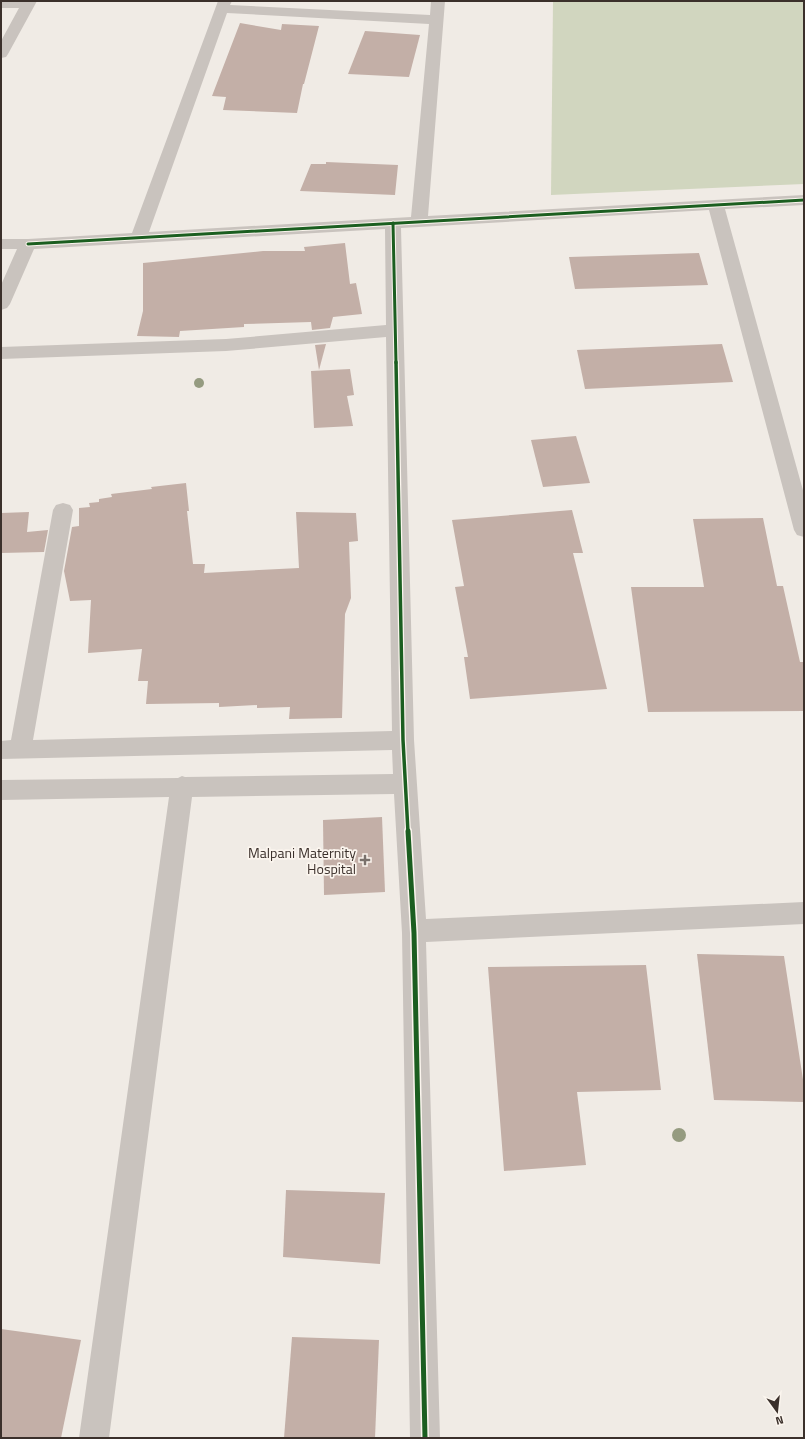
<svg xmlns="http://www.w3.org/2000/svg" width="805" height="1439" font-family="'Titillium Web',sans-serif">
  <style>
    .green { fill: #d1d6bf }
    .building { fill: #c3afa7 }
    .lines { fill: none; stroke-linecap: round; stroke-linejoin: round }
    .minor { fill: #c9c3be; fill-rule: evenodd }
    .cycleway-far2-casing { stroke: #fbf5ee; stroke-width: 5 }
    .cycleway-far1-casing { stroke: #fbf5ee; stroke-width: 6 }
    .cycleway-casing { stroke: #fbf5ee; stroke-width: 8 }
    .cycleway-far2 { stroke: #1b5e20; stroke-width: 3 }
    .cycleway-far1 { stroke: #1b5e20; stroke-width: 3.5 }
    .cycleway { stroke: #1b5e20; stroke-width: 5 }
    .tree { fill: #959b80 }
    .poi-dot { fill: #7a716c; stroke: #fbf5ee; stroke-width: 1.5 }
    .labels { text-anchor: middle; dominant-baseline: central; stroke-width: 3.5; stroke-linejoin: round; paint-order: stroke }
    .poi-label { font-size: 14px; fill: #3b302b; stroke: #fbf5ee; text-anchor: end }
  </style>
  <rect width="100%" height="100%" fill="#f0ebe5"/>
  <!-- green -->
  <path class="green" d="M 553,1 L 804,1 L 804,184 L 551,195 Z"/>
  <!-- building -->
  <g class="building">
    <path d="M 240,23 L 281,30 L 282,24 L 319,26 L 304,84 L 303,84 L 297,113 L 223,110 L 226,97 L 212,96 Z"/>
    <path d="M 365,31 L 420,35 L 409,77 L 348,74 Z"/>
    <path d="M 326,162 L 398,165 L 395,195 L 300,191 L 311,164 L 326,164 Z"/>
    <path d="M 345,243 L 350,284 L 356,283 L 362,314 L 333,317 L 330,328 L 312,330 L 311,322 L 244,324 L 244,327 L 180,331 L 179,337 L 137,336 L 143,311 L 143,263 L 263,251 L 305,251 L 304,247 Z"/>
    <path d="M 699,253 L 708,285 L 575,289 L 569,257 Z"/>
    <path d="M 326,344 L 319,370 L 315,345 Z"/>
    <path d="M 722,344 L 733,382 L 585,389 L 577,350 Z"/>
    <path d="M 350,369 L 354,395 L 347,396 L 353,426 L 314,428 L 311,371 Z"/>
    <path d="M 576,436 L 590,483 L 543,487 L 531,440 Z"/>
    <path d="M 186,483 L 189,511 L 187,511 L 193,564 L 205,564 L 204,573 L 299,568 L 296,512 L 356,513 L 358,541 L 349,542 L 351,598 L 345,614 L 342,718 L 289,719 L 290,707 L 257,708 L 257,705 L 219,707 L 219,703 L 146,704 L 148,681 L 138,681 L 142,649 L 88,653 L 91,600 L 70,601 L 64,571 L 72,527 L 79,526 L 79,508 L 90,507 L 89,503 L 99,502 L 99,499 L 112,497 L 111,494 L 152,489 L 151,487 Z"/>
    <path d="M 572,510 L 583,553 L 573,553 L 607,689 L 470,699 L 464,657 L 468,657 L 455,587 L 464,586 L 452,520 Z"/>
    <path d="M 29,512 L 27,532 L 48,530 L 44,552 L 1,553 L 1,513 Z"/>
    <path d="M 763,518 L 777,586 L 783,586 L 800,662 L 804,662 L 804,711 L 648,712 L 631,587 L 704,587 L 693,519 Z"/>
    <path d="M 382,817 L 385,892 L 324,895 L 323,820 Z"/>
    <path d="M 697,954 L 784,956 L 804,1086 L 804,1102 L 714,1100 Z"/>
    <path d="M 646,965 L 661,1090 L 577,1092 L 586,1165 L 504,1171 L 488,967 Z"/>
    <path d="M 286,1190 L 385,1193 L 380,1264 L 283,1257 Z"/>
    <path d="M 1,1329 L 81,1340 L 61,1438 L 1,1438 Z"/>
    <path d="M 292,1337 L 379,1340 L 375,1438 L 284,1438 Z"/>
  </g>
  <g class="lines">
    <!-- minor -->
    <g class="minor">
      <path d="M 1,1 L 37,1 L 8,54 L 6,57 L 1,58 L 1,41 L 19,8 L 1,8 Z"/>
      <path d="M 218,1 L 232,1 L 230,5 L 430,15 L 431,1 L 445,1 L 428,216 L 804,195 L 804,205 L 725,209 L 804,494 L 804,537 L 797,535 L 794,530 L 709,210 L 401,228 L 414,740 L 426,919 L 804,902 L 804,924 L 426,942 L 440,1438 L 410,1438 L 402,933 L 394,794 L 192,797 L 109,1438 L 79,1438 L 169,797 L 1,800 L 1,780 L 178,778 L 182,776 L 185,777 L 393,774 L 392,750 L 1,759 L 1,741 L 11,740 L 53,510 L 56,505 L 63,503 L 70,505 L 73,510 L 33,740 L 392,731 L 386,337 L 226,351 L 1,359 L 1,347 L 226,339 L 386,325 L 385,229 L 34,249 L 10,304 L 7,308 L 1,310 L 1,285 L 17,249 L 1,249 L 1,239 L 28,239 L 132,233 ZM 227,13 L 429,24 L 411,217 L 149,232 Z"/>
    </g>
    <!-- cycleway-far2 casing -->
    <g class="cycleway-far2-casing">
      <g id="cycleway-far2">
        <path d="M 393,223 L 396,363"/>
        <path d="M 28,244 L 804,200"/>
      </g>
    </g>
    <!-- cycleway-far1 casing -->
    <g class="cycleway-far1-casing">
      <path id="cycleway-far1" d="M 396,362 L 403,740 L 408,832"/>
    </g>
    <!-- cycleway casing -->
    <g class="cycleway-casing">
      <path id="cycleway" d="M 408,831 L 414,933 L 425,1438"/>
    </g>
    <!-- cycleway-far2 -->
    <use href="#cycleway-far2" class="cycleway-far2"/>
    <!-- cycleway-far1 -->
    <use href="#cycleway-far1" class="cycleway-far1"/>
    <!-- cycleway -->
    <use href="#cycleway" class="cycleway"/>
  </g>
  <!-- trees -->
  <g class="tree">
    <circle cx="199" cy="383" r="5"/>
    <circle cx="679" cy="1135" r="7"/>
  </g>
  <!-- markers -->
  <path class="poi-dot" d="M363 854h4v4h4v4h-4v4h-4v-4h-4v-4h4z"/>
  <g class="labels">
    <!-- poi labels -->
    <g class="poi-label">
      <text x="356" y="852">Malpani Maternity<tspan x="356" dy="16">Hospital</tspan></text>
    </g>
  </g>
  <!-- border -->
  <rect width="805" height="1439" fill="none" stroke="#3b302b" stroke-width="4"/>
  <!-- north arrow -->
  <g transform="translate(777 1411) rotate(165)" stroke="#fbf5ee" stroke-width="3" paint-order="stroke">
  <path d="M0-3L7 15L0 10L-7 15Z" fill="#3b302b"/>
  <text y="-6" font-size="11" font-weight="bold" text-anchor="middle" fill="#3b302b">N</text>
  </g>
</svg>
